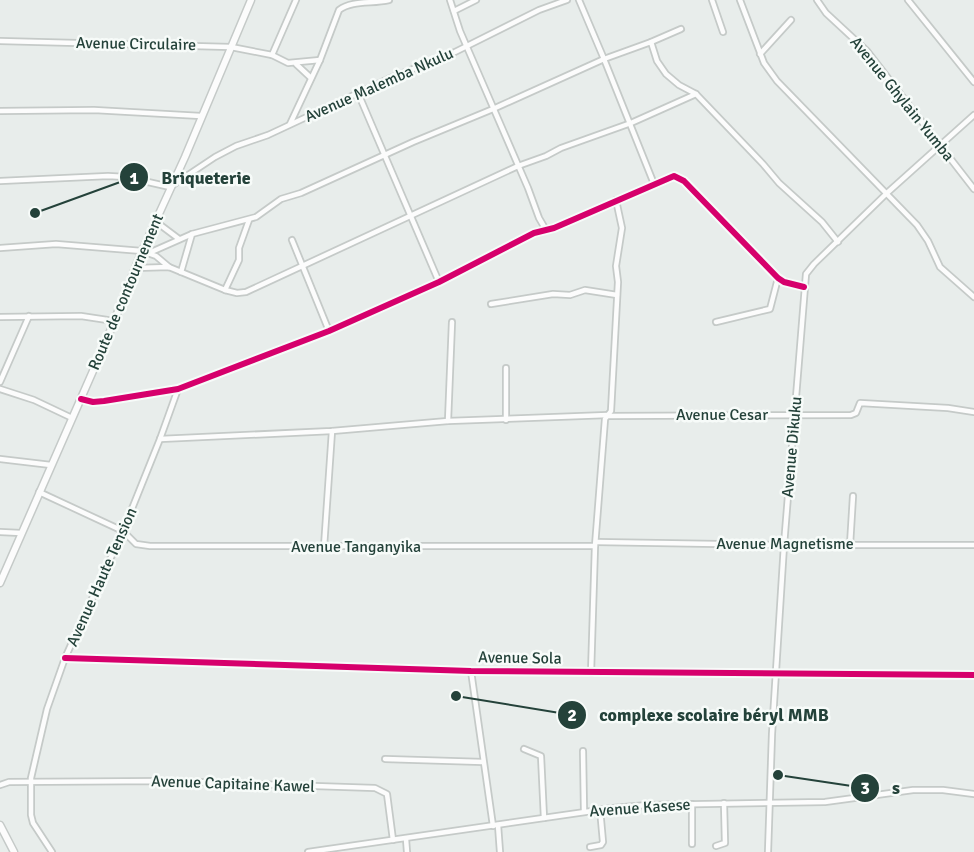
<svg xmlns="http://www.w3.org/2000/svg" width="974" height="852" font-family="Signika,sans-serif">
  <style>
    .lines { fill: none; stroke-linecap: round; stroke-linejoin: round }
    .minor-casing { stroke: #c5cac8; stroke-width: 8 }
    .tertiary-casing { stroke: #c5cac8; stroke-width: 9 }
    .minor { stroke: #fcfcfc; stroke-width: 4.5 }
    .tertiary { stroke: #fcfcfc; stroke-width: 6 }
    .cycleway-casing { stroke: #f7fbf9; stroke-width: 10 }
    .cycleway { stroke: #d6006c; stroke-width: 6 }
    .labels { text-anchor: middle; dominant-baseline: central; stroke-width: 5; stroke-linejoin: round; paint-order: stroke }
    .street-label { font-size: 16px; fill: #24423a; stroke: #f7fbf9 }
    .leader { fill: none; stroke: #24423a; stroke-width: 2 }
    .callout-dot { fill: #24423a; stroke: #f7fbf9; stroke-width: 2 }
    .mark-label { font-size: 18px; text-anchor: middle; font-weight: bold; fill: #fff }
    .callout-label { font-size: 18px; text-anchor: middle; font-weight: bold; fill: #24423a; stroke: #f7fbf9; stroke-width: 5; stroke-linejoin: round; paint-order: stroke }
  </style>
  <rect width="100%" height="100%" fill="#e8edeb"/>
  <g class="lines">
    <!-- minor casing -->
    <g class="minor-casing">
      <g id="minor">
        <path d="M 450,0 L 460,31 L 528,188 L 539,218 L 546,230"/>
        <path d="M 579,0 L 604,59 L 651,42 L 657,61 L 666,74 L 679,85 L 696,94 L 763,164 L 779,183 L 822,222 L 838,242"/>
        <path d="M 712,0 L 723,32"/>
        <path d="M 740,0 L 764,63 L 777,81 L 917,225 L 928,241 L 940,267 L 974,297"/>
        <path d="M 817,0 L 826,13 L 867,51 L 974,189"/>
        <path d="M 908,0 L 974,82"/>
        <path d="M 454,11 L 476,0"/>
        <path d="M 0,41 L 231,47 L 272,55 L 288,63 L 320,60"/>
        <path d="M 651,42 L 681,29"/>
        <path d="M 760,54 L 791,20"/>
        <path d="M 272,55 L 296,0"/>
        <path d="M 296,64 L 311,78"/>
        <path d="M 358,93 L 439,282"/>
        <path d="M 0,111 L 94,110 L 201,116"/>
        <path d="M 290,124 L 320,60 L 339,10 C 352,0 372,4 389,0"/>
        <path d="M 0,181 L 108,176 L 126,177 L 170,187 L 215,157 L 236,146 L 268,135 L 388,79 L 455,52 L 539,10 L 567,0"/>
        <path d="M 155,221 L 179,239"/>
        <path d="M 292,240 L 329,331"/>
        <path d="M 0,248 L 56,244 L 142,251 L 156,256 L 169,267"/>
        <path d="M 149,253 L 192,234 L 256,217 L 281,199 L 301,193 L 413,142 L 493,109 L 604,59 L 654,184"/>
        <path d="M 136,268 L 169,267 L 225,290 L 237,293 L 246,292 L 518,166 L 546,156 L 561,148 L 631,123 L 696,94"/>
        <path d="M 181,272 L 192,234"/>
        <path d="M 225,290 L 239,260 L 239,248 L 249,220"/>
        <path d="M 491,304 L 553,294 L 570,295 L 585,290 L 617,295"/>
        <path d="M 0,317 L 81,316 L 114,321"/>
        <path d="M 716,322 L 770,309 L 778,278"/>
        <path d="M 0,382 L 29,316"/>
        <path d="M 0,389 L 34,400 L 72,418"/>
        <path d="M 81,399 L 93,402 L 104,401 L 178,389 L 329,331 L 439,282 L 534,233 L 554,228 L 674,176 L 684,181 L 778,278 L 784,282 L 804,287"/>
        <path d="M 607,416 L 851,415 L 856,413 L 860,403 L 948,408 L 974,412"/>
        <path d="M 506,420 L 506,368"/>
        <path d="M 448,421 L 452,322"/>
        <path d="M 160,439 L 332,431 L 448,421 L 608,415"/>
        <path d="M 0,459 L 51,465"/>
        <path d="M 39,492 L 123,531 L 136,544 L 150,546 L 595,546"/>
        <path d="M 0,532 L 21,533"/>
        <path d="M 596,542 L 784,545 L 974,545"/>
        <path d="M 850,545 L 853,496"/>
        <path d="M 324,547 L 332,431"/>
        <path d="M 65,658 L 471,671 L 974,675"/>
        <path d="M 471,671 L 493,826"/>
        <path d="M 591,673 L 595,546 L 605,419 L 611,411 L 618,282 L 616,266 L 622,228 L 616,200"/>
        <path d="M 524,749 L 541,756 L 544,818"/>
        <path d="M 583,751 L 584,811"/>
        <path d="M 385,759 L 483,762"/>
        <path d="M 0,785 L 9,782 L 165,781 L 375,788 L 387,794 L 393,840"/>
        <path d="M 498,825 L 500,852"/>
        <path d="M 406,839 L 407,852"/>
        <path d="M 692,844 L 692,804"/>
        <path d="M 716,846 L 725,843 L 724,803"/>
        <path d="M 590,847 L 601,845 L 603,842 L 600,809"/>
        <path d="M 52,852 L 33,823 L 31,815 L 31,778 L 47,709 L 65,658 L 123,531 L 160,439 L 178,389"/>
        <path d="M 308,852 L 613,808 L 647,805 L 825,802 L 913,790 L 943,790 L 974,794"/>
        <path d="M 768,852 L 772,734 L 784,545 L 806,274 L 814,264 L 887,193 L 974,115"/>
      </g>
    </g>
    <!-- tertiary casing -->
    <g class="tertiary-casing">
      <g id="tertiary">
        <path d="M 0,583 L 107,339 L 142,251 L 185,157 L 251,0"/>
        <path d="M 0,825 L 14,852"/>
      </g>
    </g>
    <!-- minor -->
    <use href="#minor" class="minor"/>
    <!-- tertiary -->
    <use href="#tertiary" class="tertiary"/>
    <!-- cycleway casing -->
    <g class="cycleway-casing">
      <g id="cycleway">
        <path d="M 81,399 L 93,402 L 104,401 L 178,389 L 329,331 L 439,282 L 534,233 L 554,228 L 674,176 L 684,181 L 778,278 L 784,282 L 804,287"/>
        <path d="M 65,658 L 471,671 L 974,675"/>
      </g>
    </g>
    <!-- cycleway -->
    <use href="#cycleway" class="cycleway"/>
  </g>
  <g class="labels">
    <!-- street labels -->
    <g class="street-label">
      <text transform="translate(136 44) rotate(1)">Avenue Circulaire</text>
      <text transform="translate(379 85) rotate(-24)">Avenue Malemba Nkulu</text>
      <text transform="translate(902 99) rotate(51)">Avenue Ghylain Yumba</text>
      <text transform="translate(126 292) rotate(-67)">Route de contournement</text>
      <text x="722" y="415">Avenue Cesar</text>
      <text transform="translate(792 447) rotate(-85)">Avenue Dikuku</text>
      <text x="785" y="544">Avenue Magnetisme</text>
      <text x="356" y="547">Avenue Tanganyika</text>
      <text transform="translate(102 577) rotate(-66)">Avenue Haute Tension</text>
      <text transform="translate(520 658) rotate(1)">Avenue Sola</text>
      <text transform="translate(233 784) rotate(2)">Avenue Capitaine Kawel</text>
      <text transform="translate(640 808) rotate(-4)">Avenue Kasese</text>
    </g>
  </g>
  <!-- callouts -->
  <path class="leader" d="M35 213L134 177M456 696L572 715M778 775L865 788"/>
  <g class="callout-dot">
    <circle cx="35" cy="213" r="6"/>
    <circle cx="456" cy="696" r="6"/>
    <circle cx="778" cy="775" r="6"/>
    <circle cx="134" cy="177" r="15"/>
    <circle cx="572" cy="715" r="15"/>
    <circle cx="865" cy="788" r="15"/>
  </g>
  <g class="mark-label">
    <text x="134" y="184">1</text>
    <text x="572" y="721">2</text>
    <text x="865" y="794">3</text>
  </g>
  <g class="callout-label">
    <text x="206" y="184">Briqueterie</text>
    <text x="714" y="721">complexe scolaire béryl MMB</text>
    <text x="896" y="794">s</text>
  </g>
</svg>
